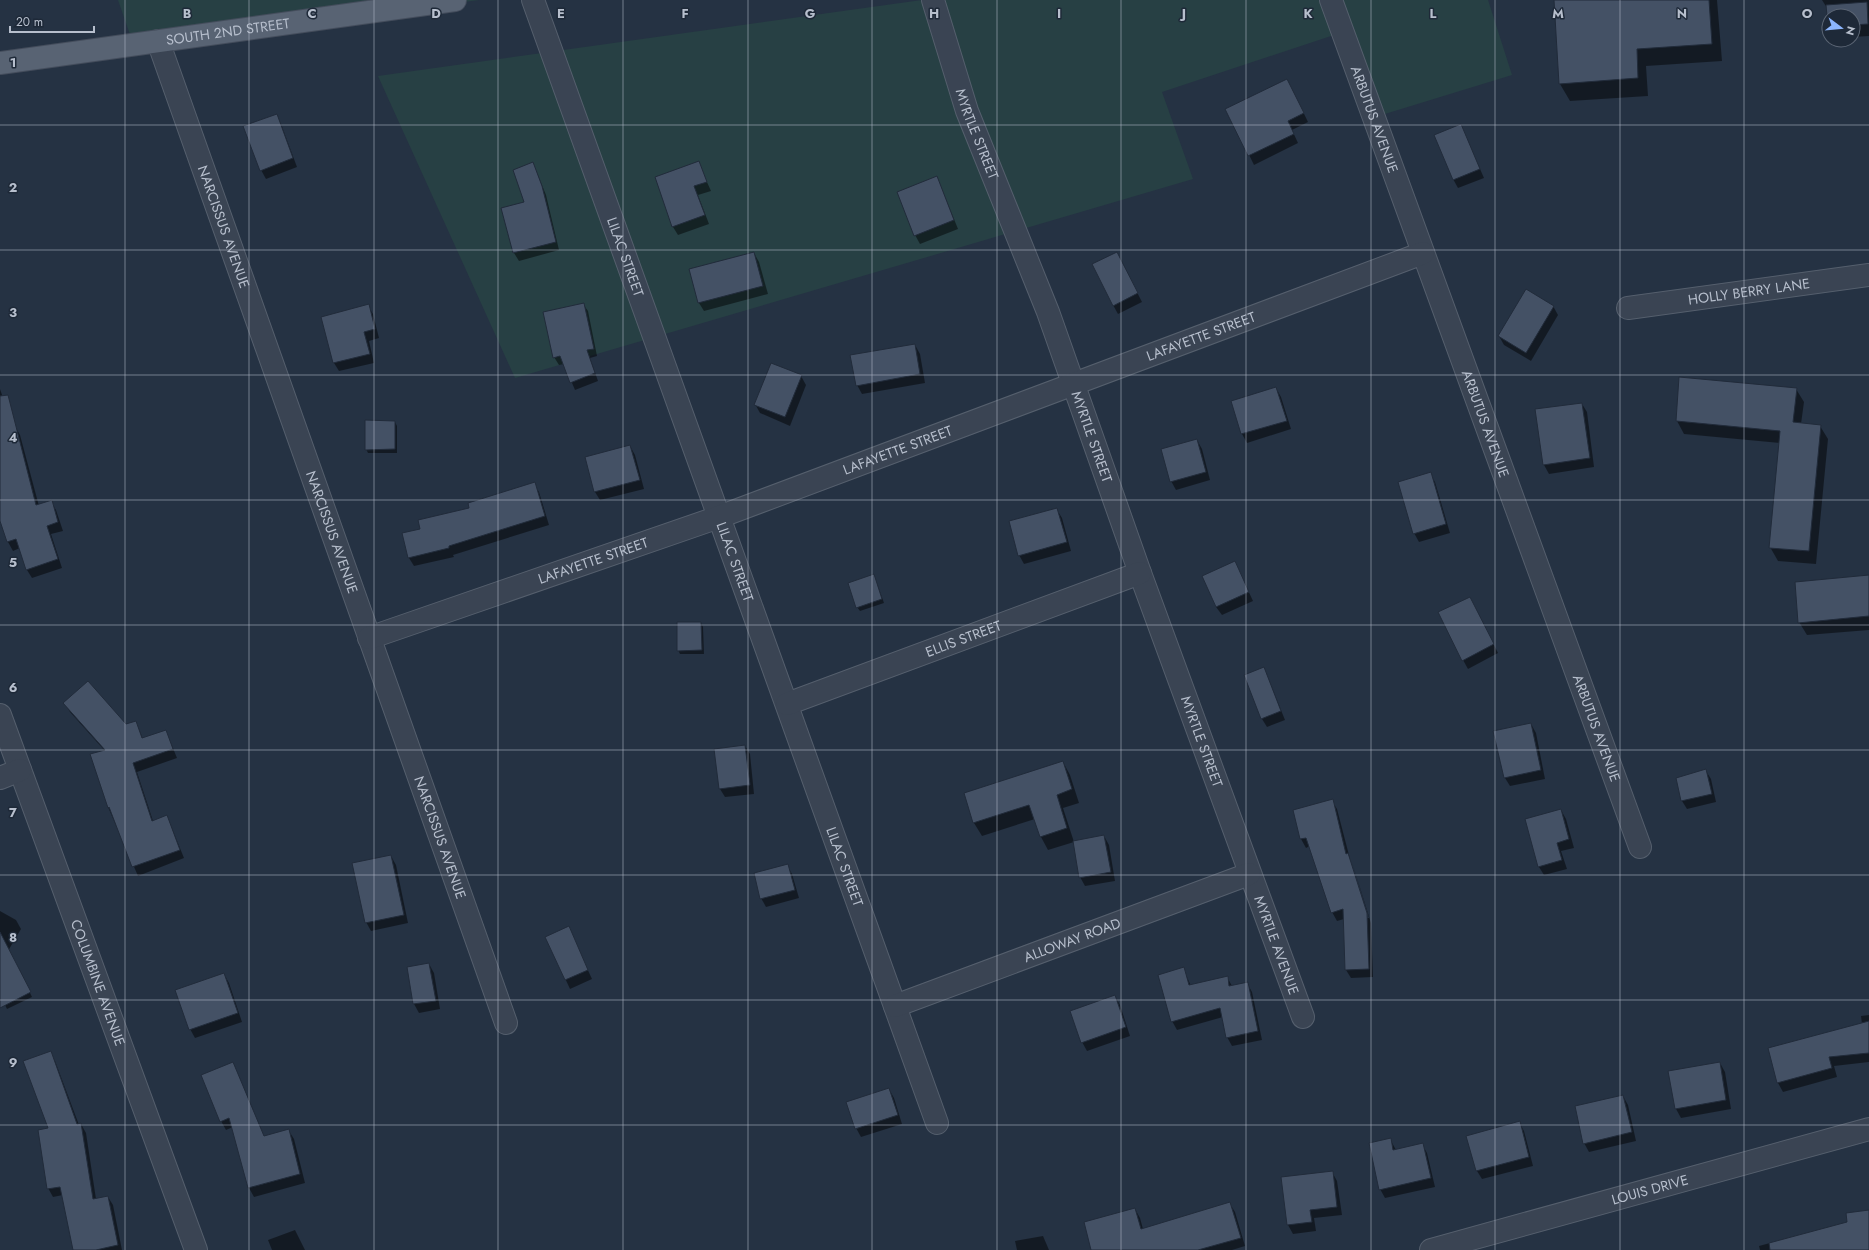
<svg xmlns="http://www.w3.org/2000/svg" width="1869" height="1250" font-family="Jost,sans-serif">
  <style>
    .green { fill: #274044 }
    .shadow { fill: #0007 }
    .building { fill: #445165; stroke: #212b3a }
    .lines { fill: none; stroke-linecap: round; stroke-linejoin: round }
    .street-casing { stroke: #555f6d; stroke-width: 24 }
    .primary-casing { stroke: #444d5c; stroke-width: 24 }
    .street { stroke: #3a4453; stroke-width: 22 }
    .primary { stroke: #586373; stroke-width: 22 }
    .grid { fill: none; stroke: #b7bfcd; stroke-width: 1; stroke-opacity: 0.55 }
    .labels { text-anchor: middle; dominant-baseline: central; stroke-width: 3; stroke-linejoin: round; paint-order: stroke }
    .street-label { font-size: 14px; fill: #b7bfcd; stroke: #1e2938 }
    .grid-label { font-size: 13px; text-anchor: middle; font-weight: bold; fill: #b7bfcd; stroke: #1e2938; stroke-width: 3; stroke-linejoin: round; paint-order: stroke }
  </style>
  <rect width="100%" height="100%" fill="#253243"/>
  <!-- green -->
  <g class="green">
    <path d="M 118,0 L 479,0 L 134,46 Z"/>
    <path d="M 922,0 L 1488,0 L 1512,75 L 1375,117 L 1340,33 L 1162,92 L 1193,179 L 515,378 L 378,76 Z"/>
  </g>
  <!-- shadow -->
  <g class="shadow">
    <path d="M 1555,0 L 1717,0 L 1722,61 L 1646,66 L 1648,96 L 1570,101 L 1560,84 Z"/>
    <path d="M 1822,0 L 1869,0 L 1869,36 L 1853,37 L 1853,16 L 1829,16 L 1829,27 L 1827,8 Z"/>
    <path d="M 1292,89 L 1308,122 L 1292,130 L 1298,143 L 1254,165 L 1227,110 Z"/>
    <path d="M 276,115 L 281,124 L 297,167 L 266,179 L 261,170 Z"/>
    <path d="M 1461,125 L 1484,178 L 1458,188 L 1453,179 Z"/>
    <path d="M 698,162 L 711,191 L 698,195 L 709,224 L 678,235 L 673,227 L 656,178 Z"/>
    <path d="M 533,163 L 546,195 L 559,250 L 519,261 L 514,253 L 503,209 L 525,203 Z"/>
    <path d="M 937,177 L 958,229 L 920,244 L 915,235 Z"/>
    <path d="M 754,253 L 759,262 L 768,294 L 704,311 L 699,303 Z"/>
    <path d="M 1117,253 L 1142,302 L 1118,314 L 1113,305 Z"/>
    <path d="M 583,304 L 588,311 L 597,356 L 590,358 L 598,381 L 575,390 L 564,364 L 559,365 L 554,357 Z"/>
    <path d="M 368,306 L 373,314 L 379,338 L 369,341 L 374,363 L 339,371 L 334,363 Z"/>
    <path d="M 1553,306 L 1558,315 L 1531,361 L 1504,345 L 1499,336 Z"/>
    <path d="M 915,345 L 920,354 L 925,383 L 862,394 L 857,385 Z"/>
    <path d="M 801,376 L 806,385 L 790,426 L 760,413 L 755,404 Z"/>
    <path d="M 1276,388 L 1281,397 L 1291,429 L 1247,443 L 1242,434 L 1233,402 Z"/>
    <path d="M 0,389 L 13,427 L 15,426 L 20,435 L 39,506 L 51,502 L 56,510 L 63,531 L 51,534 L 62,568 L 32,578 L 27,570 L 20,548 L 13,551 L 8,542 L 0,518 Z"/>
    <path d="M 1796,389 L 1804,402 L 1801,424 L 1820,426 L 1828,439 L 1816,564 L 1778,561 L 1770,547 L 1780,443 L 1684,434 L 1677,421 Z"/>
    <path d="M 1582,404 L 1587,412 L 1594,467 L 1549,474 L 1544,465 L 1536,410 Z"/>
    <path d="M 395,422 L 397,426 L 397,453 L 368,453 L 366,449 Z"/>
    <path d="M 1197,440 L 1202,449 L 1210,480 L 1176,490 L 1171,481 Z"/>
    <path d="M 630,446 L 635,455 L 644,489 L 600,500 L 595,492 Z"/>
    <path d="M 1430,473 L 1435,482 L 1450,533 L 1419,542 L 1414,533 Z"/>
    <path d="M 534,484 L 539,492 L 549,525 L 453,555 L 454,557 L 414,566 L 409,558 L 404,534 L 421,530 Z"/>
    <path d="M 1057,510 L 1062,518 L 1071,551 L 1024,564 L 1019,555 Z"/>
    <path d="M 1239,571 L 1253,601 L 1222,615 L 1216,607 Z"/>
    <path d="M 874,575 L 884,603 L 860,611 L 857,607 Z"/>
    <path d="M 1869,576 L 1869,630 L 1807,635 L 1799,622 Z"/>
    <path d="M 1470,598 L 1498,653 L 1468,669 L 1463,660 Z"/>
    <path d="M 701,623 L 703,627 L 704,654 L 680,654 L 678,650 Z"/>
    <path d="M 1264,668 L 1285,720 L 1267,727 L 1262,719 Z"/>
    <path d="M 65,704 L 126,726 L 136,722 L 143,739 L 166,731 L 177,758 L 137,772 L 153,821 L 167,816 L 184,858 L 138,876 L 108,807 L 105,751 L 70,712 Z"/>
    <path d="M 1531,724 L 1536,733 L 1545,779 L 1510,786 L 1505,778 Z"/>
    <path d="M 745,746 L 750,754 L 754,794 L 725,797 L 720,789 Z"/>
    <path d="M 1063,762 L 1070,775 L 1079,803 L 1063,808 L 1074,842 L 1104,836 L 1109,845 L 1115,881 L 1085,886 L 1080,877 L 1074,842 L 1048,850 L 1041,837 L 1035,819 L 982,836 L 974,823 L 965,794 Z"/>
    <path d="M 1706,771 L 1711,779 L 1716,802 L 1687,809 L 1682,801 Z"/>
    <path d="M 1332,801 L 1337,809 L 1350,859 L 1348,857 L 1367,918 L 1369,918 L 1352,862 L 1371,923 L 1373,977 L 1351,978 L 1346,970 L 1344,919 L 1337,921 L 1332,912 L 1310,846 L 1306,848 L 1301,839 L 1294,811 Z"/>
    <path d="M 1561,810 L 1566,819 L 1574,848 L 1561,851 L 1567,869 L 1544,875 L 1539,867 Z"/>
    <path d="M 391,856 L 396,865 L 408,923 L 371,931 L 366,922 Z"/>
    <path d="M 787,865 L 792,874 L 799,898 L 766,907 L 761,898 Z"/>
    <path d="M 0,911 L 16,920 L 21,929 L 2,961 L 0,960 Z"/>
    <path d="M 568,927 L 592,979 L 570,989 L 546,937 Z"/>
    <path d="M 429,964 L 434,973 L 440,1009 L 419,1013 L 414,1004 L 408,968 Z"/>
    <path d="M 1183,968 L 1191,986 L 1227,977 L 1232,986 L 1247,983 L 1252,992 L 1262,1040 L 1232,1046 L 1227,1037 L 1223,1017 L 1177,1030 L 1172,1021 Z"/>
    <path d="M 21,974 L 32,997 L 7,1009 L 0,995 L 0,979 Z"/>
    <path d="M 224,974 L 229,983 L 242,1022 L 195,1038 L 190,1029 Z"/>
    <path d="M 1115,996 L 1120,1005 L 1130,1036 L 1087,1051 L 1082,1042 Z"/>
    <path d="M 1869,1015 L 1869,1062 L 1834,1066 L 1837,1077 L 1783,1092 L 1778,1083 L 1769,1048 L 1862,1024 L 1861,1016 Z"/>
    <path d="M 50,1053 L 55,1061 L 79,1125 L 81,1124 L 86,1133 L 96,1199 L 108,1197 L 113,1205 L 122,1250 L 74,1250 L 63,1195 L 53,1197 L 48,1188 Z"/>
    <path d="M 233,1063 L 264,1137 L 289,1131 L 294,1139 L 305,1183 L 254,1197 L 249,1188 L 233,1127 L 226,1130 L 221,1121 Z"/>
    <path d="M 1720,1063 L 1725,1072 L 1731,1109 L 1681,1118 L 1676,1109 Z"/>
    <path d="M 889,1089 L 894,1098 L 902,1124 L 861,1137 L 856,1128 Z"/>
    <path d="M 1623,1096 L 1628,1105 L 1636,1141 L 1589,1152 L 1584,1143 Z"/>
    <path d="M 1519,1122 L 1524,1131 L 1533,1166 L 1482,1179 L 1477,1171 Z"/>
    <path d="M 1390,1139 L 1396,1150 L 1422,1144 L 1427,1153 L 1435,1187 L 1385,1198 L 1380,1189 Z"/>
    <path d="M 1332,1172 L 1337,1181 L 1342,1215 L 1314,1218 L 1316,1231 L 1293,1234 L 1288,1225 L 1282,1178 Z"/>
    <path d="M 1230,1204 L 1235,1212 L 1245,1246 L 1232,1250 L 1093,1250 L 1135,1209 L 1140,1218 L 1143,1229 Z"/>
    <path d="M 1869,1211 L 1869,1250 L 1760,1250 L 1759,1246 L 1848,1222 Z"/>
    <path d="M 295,1230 L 305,1250 L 272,1250 L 268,1240 Z"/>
    <path d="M 1043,1236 L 1049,1250 L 1017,1250 L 1015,1241 Z"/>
  </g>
  <!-- building -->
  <g class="building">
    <path d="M 1554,0 L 1709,0 L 1712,44 L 1637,49 L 1638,78 L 1559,84 Z"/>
    <path d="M 1867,2 L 1868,24 L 1853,25 L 1853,16 L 1829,16 L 1828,27 L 1826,5 Z"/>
    <path d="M 1287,79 L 1304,113 L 1288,121 L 1294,134 L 1248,156 L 1225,109 Z"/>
    <path d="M 277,114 L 293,158 L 260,171 L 243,126 Z"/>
    <path d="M 1461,124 L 1480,169 L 1453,180 L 1434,135 Z"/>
    <path d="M 699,161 L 707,182 L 694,186 L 705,215 L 672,227 L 655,177 Z"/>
    <path d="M 533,162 L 542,186 L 556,242 L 513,253 L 501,208 L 524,202 L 513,170 Z"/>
    <path d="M 937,176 L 954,220 L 914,236 L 897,192 Z"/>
    <path d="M 754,252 L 763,286 L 698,303 L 689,269 Z"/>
    <path d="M 1117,252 L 1138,293 L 1113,306 L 1092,264 Z"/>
    <path d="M 1526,289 L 1554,306 L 1526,353 L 1498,336 Z"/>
    <path d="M 584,303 L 594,349 L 587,350 L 595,373 L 570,383 L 560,356 L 553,358 L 543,312 Z"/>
    <path d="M 369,304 L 375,329 L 364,332 L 370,354 L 333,363 L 321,317 Z"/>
    <path d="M 915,344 L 920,374 L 856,386 L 850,355 Z"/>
    <path d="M 771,363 L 802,375 L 785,417 L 754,405 Z"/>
    <path d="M 1679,377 L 1797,388 L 1793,422 L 1821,425 L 1809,551 L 1769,548 L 1780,431 L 1676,421 Z"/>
    <path d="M 1276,387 L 1287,421 L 1241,434 L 1231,401 Z"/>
    <path d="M 8,395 L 36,505 L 52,500 L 58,522 L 47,526 L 58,559 L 26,570 L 16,539 L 7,542 L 0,521 L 0,396 Z"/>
    <path d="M 1582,403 L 1590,458 L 1543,465 L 1535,409 Z"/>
    <path d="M 365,420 L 395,421 L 395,449 L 365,450 Z"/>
    <path d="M 1197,439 L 1206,472 L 1170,482 L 1161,449 Z"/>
    <path d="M 630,445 L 640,480 L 594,492 L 585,457 Z"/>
    <path d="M 1431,472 L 1446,524 L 1413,534 L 1398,482 Z"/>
    <path d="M 535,482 L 545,516 L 449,546 L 449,548 L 408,558 L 402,533 L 420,529 L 418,520 L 469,508 L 468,503 Z"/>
    <path d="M 1057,508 L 1067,542 L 1018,556 L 1009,521 Z"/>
    <path d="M 1235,561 L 1249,592 L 1216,607 L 1202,576 Z"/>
    <path d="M 874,574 L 882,599 L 856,608 L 848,583 Z"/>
    <path d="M 1869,575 L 1869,616 L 1798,623 L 1795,582 Z"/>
    <path d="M 1470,597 L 1494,644 L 1462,661 L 1438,612 Z"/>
    <path d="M 677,622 L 701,622 L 702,650 L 677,651 Z"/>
    <path d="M 1264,667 L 1281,711 L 1261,719 L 1244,675 Z"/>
    <path d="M 88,681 L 126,724 L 136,721 L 142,738 L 166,730 L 173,749 L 133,763 L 152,821 L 167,815 L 180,850 L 132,867 L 109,807 L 108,808 L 90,754 L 105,750 L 63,703 Z"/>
    <path d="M 1531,723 L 1541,770 L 1504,778 L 1493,731 Z"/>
    <path d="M 745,745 L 750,785 L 719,789 L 714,749 Z"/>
    <path d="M 1063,761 L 1072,789 L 1057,795 L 1067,828 L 1040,837 L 1029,805 L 973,823 L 964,793 Z"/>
    <path d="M 1706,769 L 1712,794 L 1681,801 L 1676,778 Z"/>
    <path d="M 1333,799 L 1346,854 L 1348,853 L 1367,913 L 1369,969 L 1345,970 L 1343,909 L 1331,913 L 1306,838 L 1300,839 L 1293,810 Z"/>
    <path d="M 1561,809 L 1569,839 L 1557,843 L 1562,860 L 1538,867 L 1525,819 Z"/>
    <path d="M 1104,835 L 1111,872 L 1079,878 L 1073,841 Z"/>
    <path d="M 391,855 L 404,915 L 365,923 L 352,863 Z"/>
    <path d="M 788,864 L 795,890 L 760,899 L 754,873 Z"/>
    <path d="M 569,926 L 588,970 L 565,980 L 545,937 Z"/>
    <path d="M 0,932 L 31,992 L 0,1008 Z"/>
    <path d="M 429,963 L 436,1001 L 413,1004 L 407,967 Z"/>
    <path d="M 1184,967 L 1189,985 L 1228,976 L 1229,986 L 1248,982 L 1258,1031 L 1226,1038 L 1220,1008 L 1171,1022 L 1158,975 Z"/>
    <path d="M 224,973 L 238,1013 L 189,1030 L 175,990 Z"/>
    <path d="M 1115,995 L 1126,1027 L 1081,1043 L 1070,1011 Z"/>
    <path d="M 1869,1021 L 1869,1053 L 1829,1057 L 1832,1068 L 1777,1083 L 1768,1048 Z"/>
    <path d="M 51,1051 L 77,1124 L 81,1123 L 93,1199 L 108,1196 L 118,1245 L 96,1250 L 73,1250 L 60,1187 L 47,1189 L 38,1130 L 48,1128 L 23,1061 Z"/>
    <path d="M 233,1062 L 264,1136 L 289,1129 L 300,1174 L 248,1188 L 229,1118 L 220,1122 L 201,1075 Z"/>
    <path d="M 1720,1062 L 1726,1100 L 1675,1109 L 1668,1071 Z"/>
    <path d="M 889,1088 L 898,1115 L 855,1129 L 846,1102 Z"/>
    <path d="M 1623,1095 L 1632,1132 L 1583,1144 L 1575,1106 Z"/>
    <path d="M 1520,1121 L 1529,1157 L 1476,1171 L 1466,1136 Z"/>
    <path d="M 1391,1138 L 1393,1150 L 1423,1143 L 1431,1178 L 1379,1190 L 1369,1143 Z"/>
    <path d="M 1333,1171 L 1337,1207 L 1310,1210 L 1312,1222 L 1287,1225 L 1281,1177 Z"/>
    <path d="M 1230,1202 L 1241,1238 L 1198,1250 L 1091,1250 L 1084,1222 L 1135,1208 L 1141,1229 Z"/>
    <path d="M 1869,1210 L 1869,1250 L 1770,1250 L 1769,1243 L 1847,1222 L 1846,1213 Z"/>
  </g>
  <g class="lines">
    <!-- street casing -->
    <g class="street-casing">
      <g id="street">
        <path id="s1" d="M 533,0 L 937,1123"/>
        <path id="s2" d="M 933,0 L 967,111 L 1048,312 L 1140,573 L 1303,1017"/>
        <path id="s3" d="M 1331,0 L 1640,847"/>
        <path id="s4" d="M 158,41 L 506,1023"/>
        <path id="s5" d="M 1628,308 L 1869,275"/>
        <path id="s6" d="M 369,638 L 719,517 L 1423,253"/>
        <path id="s7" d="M 787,704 L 1140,573"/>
        <path id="s8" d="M 0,715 L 196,1250"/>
        <path d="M 0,778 L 20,770"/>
        <path id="s9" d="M 895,1006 L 1249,874"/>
        <path id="s10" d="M 1431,1250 L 1869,1129"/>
      </g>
    </g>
    <!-- primary casing -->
    <g class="primary-casing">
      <g id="primary">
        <path id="s11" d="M 0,63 L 455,0"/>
      </g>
    </g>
    <!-- street -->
    <use href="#street" class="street"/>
    <!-- primary -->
    <use href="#primary" class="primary"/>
  </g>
  <!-- grid -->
  <path class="grid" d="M 125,0 L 125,1250M 249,0 L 249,1250M 374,0 L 374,1250M 498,0 L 498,1250M 623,0 L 623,1250M 748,0 L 748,1250M 872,0 L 872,1250M 997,0 L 997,1250M 1121,0 L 1121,1250M 1246,0 L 1246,1250M 1371,0 L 1371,1250M 1495,0 L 1495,1250M 1620,0 L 1620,1250M 1744,0 L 1744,1250M 0,125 L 1869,125M 0,250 L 1869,250M 0,375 L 1869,375M 0,500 L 1869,500M 0,625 L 1869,625M 0,750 L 1869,750M 0,875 L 1869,875M 0,1000 L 1869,1000M 0,1125 L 1869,1125"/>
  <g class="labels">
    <!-- street labels -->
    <g class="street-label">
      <text stroke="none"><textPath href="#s11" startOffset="230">SOUTH 2ND STREET</textPath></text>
      <text stroke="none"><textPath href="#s3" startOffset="127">ARBUTUS AVENUE</textPath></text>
      <text stroke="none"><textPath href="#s2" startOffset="141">MYRTLE STREET</textPath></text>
      <text stroke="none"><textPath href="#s4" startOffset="197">NARCISSUS AVENUE</textPath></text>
      <text stroke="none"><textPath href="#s1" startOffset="273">LILAC STREET</textPath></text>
      <text stroke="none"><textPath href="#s5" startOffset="122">HOLLY BERRY LANE</textPath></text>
      <text stroke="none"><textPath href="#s6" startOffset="885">LAFAYETTE STREET</textPath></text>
      <text stroke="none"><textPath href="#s3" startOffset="451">ARBUTUS AVENUE</textPath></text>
      <text stroke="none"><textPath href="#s2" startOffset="465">MYRTLE STREET</textPath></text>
      <text stroke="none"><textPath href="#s6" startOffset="561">LAFAYETTE STREET</textPath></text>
      <text stroke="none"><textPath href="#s4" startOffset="521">NARCISSUS AVENUE</textPath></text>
      <text stroke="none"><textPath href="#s6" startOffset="237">LAFAYETTE STREET</textPath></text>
      <text stroke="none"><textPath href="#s1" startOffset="597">LILAC STREET</textPath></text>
      <text stroke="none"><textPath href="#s7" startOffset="188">ELLIS STREET</textPath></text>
      <text stroke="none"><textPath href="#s3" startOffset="775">ARBUTUS AVENUE</textPath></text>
      <text stroke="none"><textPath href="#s2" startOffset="789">MYRTLE STREET</textPath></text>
      <text stroke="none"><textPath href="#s4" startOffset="845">NARCISSUS AVENUE</textPath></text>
      <text stroke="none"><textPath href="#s1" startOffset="921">LILAC STREET</textPath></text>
      <text stroke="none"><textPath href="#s9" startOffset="189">ALLOWAY ROAD</textPath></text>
      <text stroke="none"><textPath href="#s2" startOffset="1006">MYRTLE AVENUE</textPath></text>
      <text stroke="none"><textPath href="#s8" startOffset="285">COLUMBINE AVENUE</textPath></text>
      <text stroke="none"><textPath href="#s10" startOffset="227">LOUIS DRIVE</textPath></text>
    </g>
  </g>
  <g class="grid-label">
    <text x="187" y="18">B</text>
    <text x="312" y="18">C</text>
    <text x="436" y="18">D</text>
    <text x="561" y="18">E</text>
    <text x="685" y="18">F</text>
    <text x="810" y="18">G</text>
    <text x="934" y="18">H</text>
    <text x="1059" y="18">I</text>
    <text x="1184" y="18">J</text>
    <text x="1308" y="18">K</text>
    <text x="1433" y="18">L</text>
    <text x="1558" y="18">M</text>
    <text x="1682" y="18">N</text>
    <text x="1807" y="18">O</text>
    <text x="13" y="67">1</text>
    <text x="13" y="192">2</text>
    <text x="13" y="317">3</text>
    <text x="13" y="442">4</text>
    <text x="13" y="567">5</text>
    <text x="13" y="692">6</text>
    <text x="13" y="817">7</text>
    <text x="13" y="942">8</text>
    <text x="13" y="1067">9</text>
  </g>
  <!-- north arrow -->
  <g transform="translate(1841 28) rotate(106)"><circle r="19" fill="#1e2938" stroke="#5b6574"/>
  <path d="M0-3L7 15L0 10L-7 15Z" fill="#8cb5fd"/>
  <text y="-6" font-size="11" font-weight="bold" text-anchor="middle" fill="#b7bfcd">N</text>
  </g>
  <!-- scale -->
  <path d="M10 26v6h84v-6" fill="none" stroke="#b7bfcd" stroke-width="2"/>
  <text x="16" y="26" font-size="12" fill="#b7bfcd" stroke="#1e2938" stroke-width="3" paint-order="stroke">20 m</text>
</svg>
